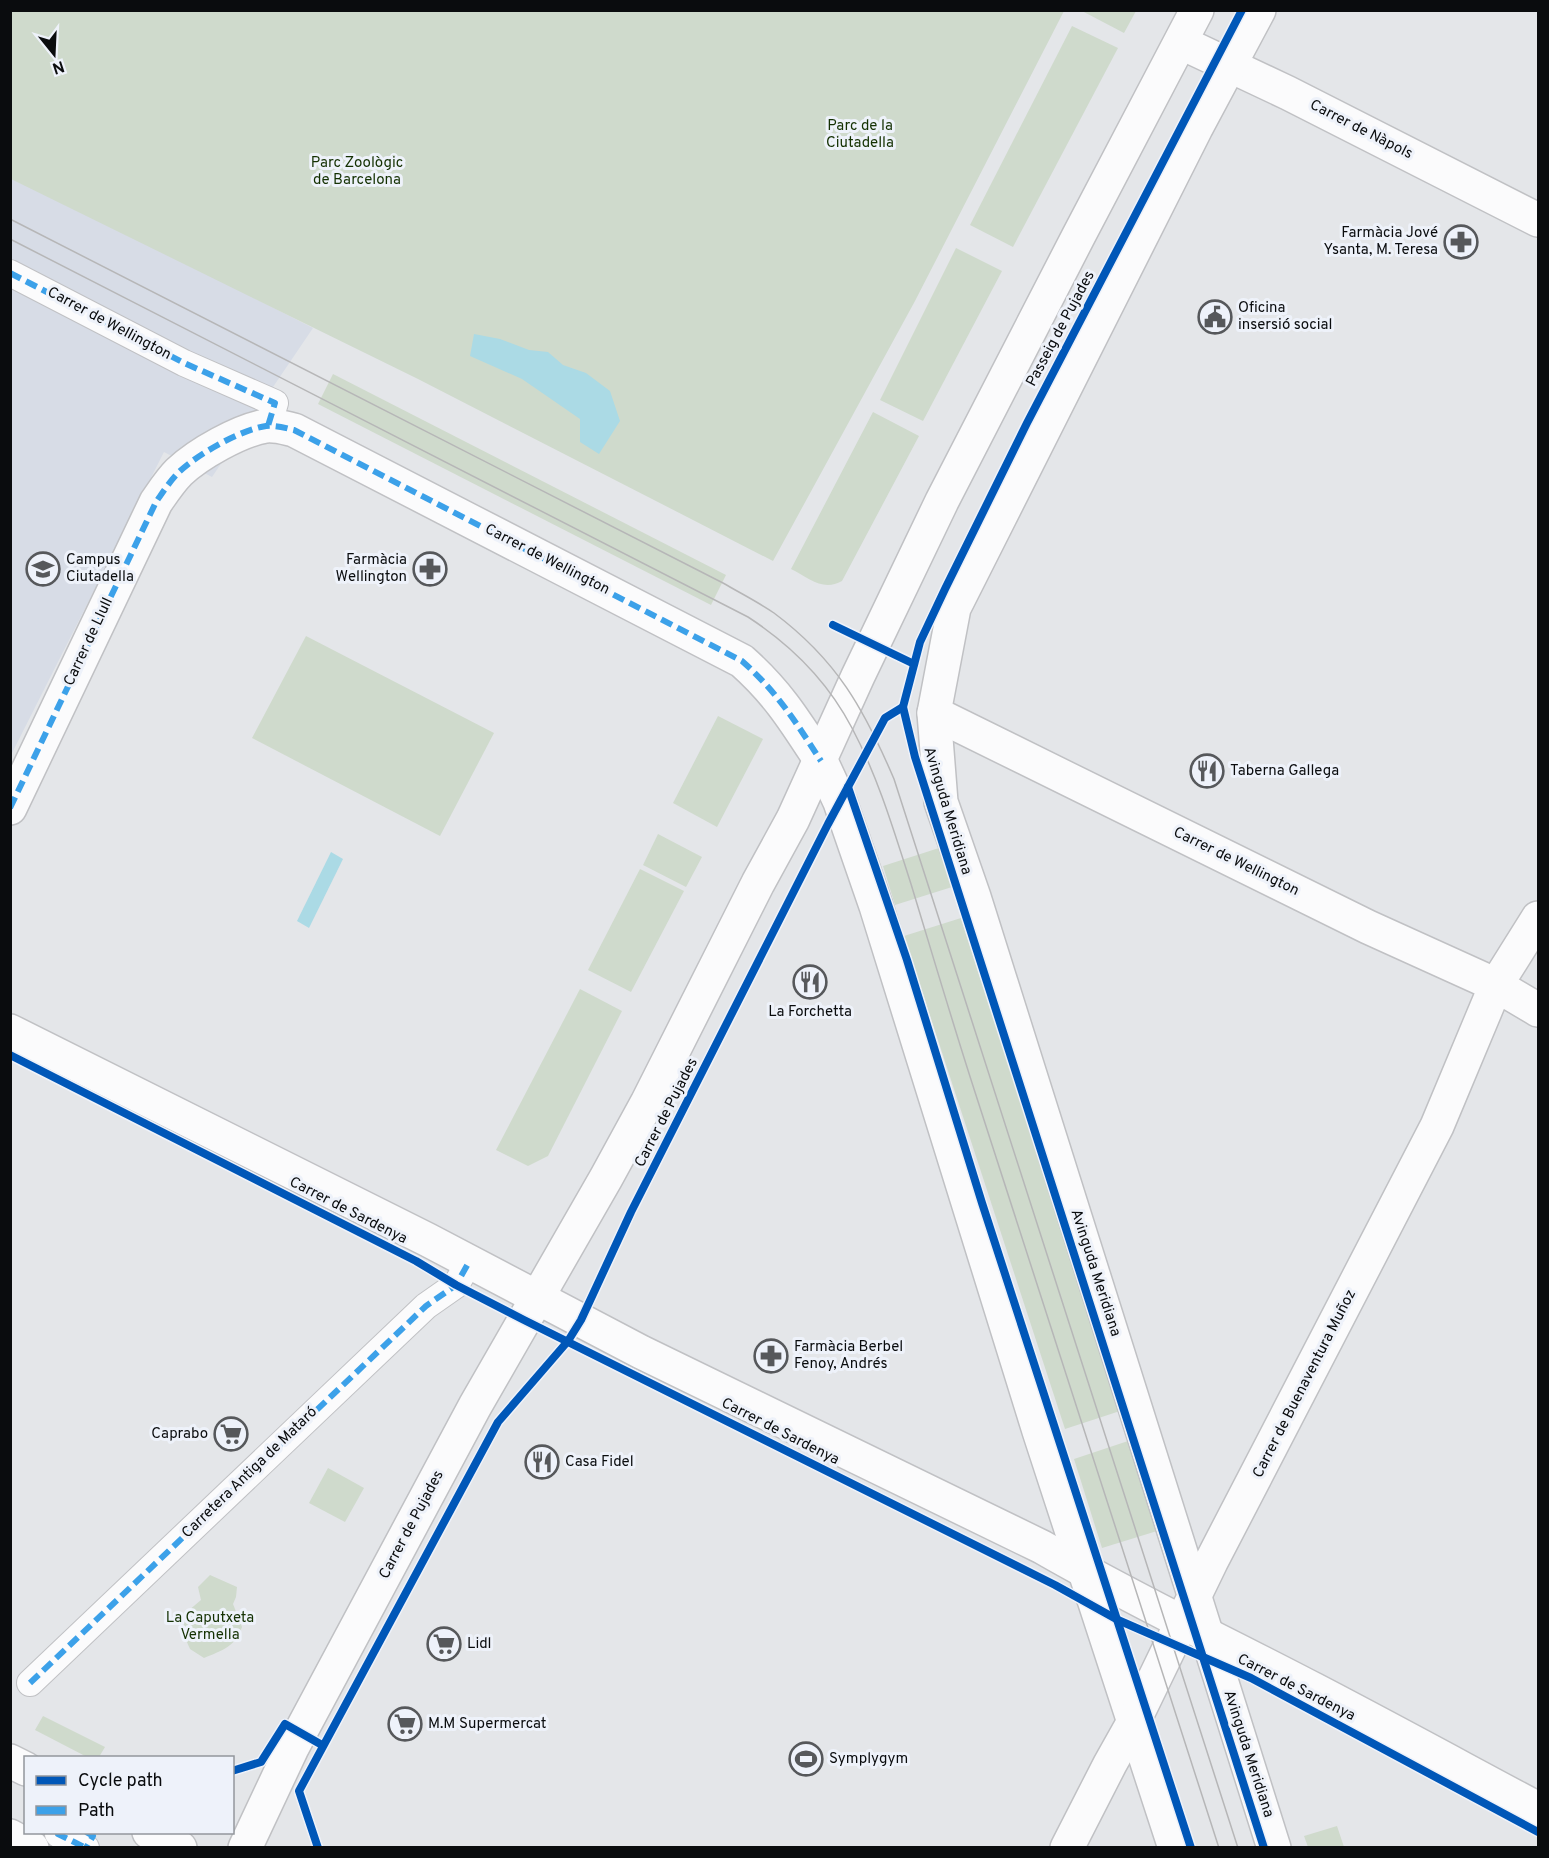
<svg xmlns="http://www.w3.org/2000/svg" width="1549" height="1858" font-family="Overpass,sans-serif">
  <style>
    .built { fill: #d7dce6 }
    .green { fill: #cfdacc }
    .water { fill: #abdae5 }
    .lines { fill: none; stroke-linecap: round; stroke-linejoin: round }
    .pedestrian-casing { stroke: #c0c1c4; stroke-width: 28 }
    .minor-casing { stroke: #c0c1c4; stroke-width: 36 }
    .tertiary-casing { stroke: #c0c1c4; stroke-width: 36 }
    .secondary-casing { stroke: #c0c1c4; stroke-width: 36 }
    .pedestrian { stroke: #fbfbfc; stroke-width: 26 }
    .minor { stroke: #fbfbfc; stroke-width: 33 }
    .tertiary { stroke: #fbfbfc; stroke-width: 33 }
    .secondary { stroke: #fbfbfc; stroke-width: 33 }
    .tram { stroke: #b6b6b7; stroke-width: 1.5 }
    .quiet { stroke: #3ca1e9; stroke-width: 6; stroke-dasharray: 12 6; stroke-linecap: butt }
    .cycleway-casing { stroke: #eef2fa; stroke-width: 11 }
    .cycleway { stroke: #0057b8; stroke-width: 8 }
    .labels { text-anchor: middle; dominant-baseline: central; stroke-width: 6; stroke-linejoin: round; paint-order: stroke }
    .park-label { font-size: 15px; fill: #143102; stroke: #eef2fa }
    .street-label { font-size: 15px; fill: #0a0c0e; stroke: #eef2fa }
    .poi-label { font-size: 15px; fill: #0a0c0e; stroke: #eef2fa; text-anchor: start }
  </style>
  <rect width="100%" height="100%" fill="#e4e6e9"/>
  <!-- built -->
  <path class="built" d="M 11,173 L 313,328 L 212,477 L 164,452 L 11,755 Z"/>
  <!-- green -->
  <g class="green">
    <path d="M 10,11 L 1064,11 L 915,301 L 773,561 L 418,379 L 11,179 Z"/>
    <path d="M 1082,11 L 1136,11 L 1124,33 Z"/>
    <path d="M 1072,26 L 1118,48 L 1013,247 L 970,225 Z"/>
    <path d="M 956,248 L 1002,271 L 923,421 L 880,400 Z"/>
    <path d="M 333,374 L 726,575 L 711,605 L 318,404 Z"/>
    <path d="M 873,412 L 919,436 L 842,581 C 823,592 809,578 791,569 Z"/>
    <path d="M 306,636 L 494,733 L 440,836 L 252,738 Z"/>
    <path d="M 718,716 L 763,739 L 717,827 L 673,803 Z"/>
    <path d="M 658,834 L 702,857 L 686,887 L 643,865 Z"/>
    <path d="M 939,848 L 952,887 L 895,905 L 883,866 Z"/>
    <path d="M 640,869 L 684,891 L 631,992 L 588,970 Z"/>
    <path d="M 961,918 L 1120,1411 L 1065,1429 L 904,936 Z"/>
    <path d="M 580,989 L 622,1011 L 548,1156 L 528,1166 L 496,1150 Z"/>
    <path d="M 1128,1441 L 1157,1531 L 1102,1548 L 1074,1459 Z"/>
    <path d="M 328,1468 L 364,1488 L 345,1522 L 309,1503 Z"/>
    <path d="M 210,1575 L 237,1587 L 236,1597 L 233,1604 L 242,1627 C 235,1647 223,1650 204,1658 L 190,1649 L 182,1631 L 188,1611 L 201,1600 L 198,1587 Z"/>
    <path d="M 43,1716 L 105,1747 L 99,1757 L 87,1757 L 35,1730 Z"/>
    <path d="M 1337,1826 L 1344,1847 L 1308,1847 L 1304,1836 Z"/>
  </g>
  <!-- water -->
  <g class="water">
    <path d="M 474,334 L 500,339 L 529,350 L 548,352 L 563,365 L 586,373 L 610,391 L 620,421 L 599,454 L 580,442 L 580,419 L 522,379 L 470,356 Z"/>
    <path d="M 331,852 L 343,859 L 309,928 L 297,921 Z"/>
  </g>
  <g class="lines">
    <!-- pedestrian casing -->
    <g class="pedestrian-casing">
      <g id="pedestrian">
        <path d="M 10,273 L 184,363 L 275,403 L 268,426"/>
        <path d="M 30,1683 L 426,1306 L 456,1285 L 469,1262"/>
        <path d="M 59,1832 L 58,1834 L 86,1848"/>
      </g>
    </g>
    <!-- minor casing -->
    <g class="minor-casing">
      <g id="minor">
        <path d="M 1182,43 L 1288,93 L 1538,220"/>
        <path d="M 934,713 L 1368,927 L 1496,985 L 1538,1010"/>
        <path d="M 10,808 L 156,502 C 163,492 170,481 179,472 C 198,454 240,430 266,426 C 276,425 285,428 294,430 L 742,661 C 778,693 795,721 821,761"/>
      </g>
    </g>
    <!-- tertiary casing -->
    <g class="tertiary-casing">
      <g id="tertiary">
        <path d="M 1259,10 L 1196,128 L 954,608 L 934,713 L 941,802 L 974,897 L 1274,1848"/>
        <path d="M 821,761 L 840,802 L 876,906 L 1039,1431 L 1175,1848"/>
        <path d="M 10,1031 L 428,1240 L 641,1352 L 1042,1547 C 1130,1598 1223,1642 1313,1689 C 1388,1728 1463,1769 1538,1809"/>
        <path d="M 10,1761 L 26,1769"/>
        <path d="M 149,1832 L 180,1848"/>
        <path d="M 10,1836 L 32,1848"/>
        <path d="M 245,1848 L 292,1748 L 475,1406 L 606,1178 L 647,1103 L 758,883 L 793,819 L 858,676 L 942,501 L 1078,237 L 1197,10"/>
      </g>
    </g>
    <!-- secondary casing -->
    <g class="secondary-casing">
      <path id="secondary" d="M 1067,1848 L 1110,1764 L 1133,1723 L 1211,1562 L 1437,1126 L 1496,985 L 1538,918"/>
    </g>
    <!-- pedestrian -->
    <use href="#pedestrian" class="pedestrian"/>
    <!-- minor -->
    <use href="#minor" class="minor"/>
    <!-- tertiary -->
    <use href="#tertiary" class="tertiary"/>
    <!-- secondary -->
    <use href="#secondary" class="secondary"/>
    <!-- tram -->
    <g class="tram">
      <path d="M 10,219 L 723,583 C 740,593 758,602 774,613 C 837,660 864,709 894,779 L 1238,1848"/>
      <path d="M 10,239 L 748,617 C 791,645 828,682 852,728 C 878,777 894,831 911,884 C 932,953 952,1021 974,1089 C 1056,1342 1138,1595 1219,1848"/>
    </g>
    <!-- quiet -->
    <g class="quiet">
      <path d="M 10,273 L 184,363 L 275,403 L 268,426"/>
      <path d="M 10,808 L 156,502 C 163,492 170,481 179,472 C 198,454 240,430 266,426 C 276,425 285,428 294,430 L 742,661 C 778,693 795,721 821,761"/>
      <path d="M 30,1683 L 426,1306 L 456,1285 L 469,1262"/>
      <path d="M 59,1832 L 58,1834 L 86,1848"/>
      <path d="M 86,1832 L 93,1836 L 86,1848"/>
    </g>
    <!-- cycleway casing -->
    <g class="cycleway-casing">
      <g id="cycleway">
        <path d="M 833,625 L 914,664"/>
        <path d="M 903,707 L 915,757 L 1264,1848"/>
        <path d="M 848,787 L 907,960 L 982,1203 L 1191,1848"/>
        <path d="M 10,1055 L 416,1261 L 456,1285 L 524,1320 L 1055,1585 L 1118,1620 L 1251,1678 L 1538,1832"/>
        <path d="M 232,1771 L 261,1762 L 285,1724 L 322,1745"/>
        <path d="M 318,1848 L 299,1791 L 498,1422 L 568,1341 L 581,1320 L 631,1212 L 828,824 L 885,718 L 903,707 L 920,642 L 945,589 L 1027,423 L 1242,10"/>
      </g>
    </g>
    <!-- cycleway -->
    <use href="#cycleway" class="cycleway"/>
  </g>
  <!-- icons -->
  <defs>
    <g id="pharmacy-ring" transform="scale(1.725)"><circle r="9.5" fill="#eef2fa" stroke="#56585b" stroke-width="1.5"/><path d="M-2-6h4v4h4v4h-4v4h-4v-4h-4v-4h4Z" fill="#56585b"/></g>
    <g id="civic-ring" transform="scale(1.725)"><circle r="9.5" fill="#eef2fa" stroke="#56585b" stroke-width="1.5"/><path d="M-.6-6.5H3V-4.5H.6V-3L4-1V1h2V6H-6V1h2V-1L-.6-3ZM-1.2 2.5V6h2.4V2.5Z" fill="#56585b"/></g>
    <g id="university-ring" transform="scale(1.725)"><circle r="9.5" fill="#eef2fa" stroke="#56585b" stroke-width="1.5"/><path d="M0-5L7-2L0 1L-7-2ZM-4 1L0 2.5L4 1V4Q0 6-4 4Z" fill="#56585b"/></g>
    <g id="restaurant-ring" transform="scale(1.725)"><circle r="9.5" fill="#eef2fa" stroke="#56585b" stroke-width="1.5"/><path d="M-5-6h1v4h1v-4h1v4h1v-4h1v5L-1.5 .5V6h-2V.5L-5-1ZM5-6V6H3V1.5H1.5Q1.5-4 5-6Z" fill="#56585b"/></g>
    <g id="supermarket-ring" transform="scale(1.725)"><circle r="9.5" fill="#eef2fa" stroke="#56585b" stroke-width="1.5"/><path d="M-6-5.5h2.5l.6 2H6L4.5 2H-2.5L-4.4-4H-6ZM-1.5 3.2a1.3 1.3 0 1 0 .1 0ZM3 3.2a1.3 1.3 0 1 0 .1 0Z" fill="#56585b"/></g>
    <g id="stadium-ring" transform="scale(1.725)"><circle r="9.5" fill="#eef2fa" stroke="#56585b" stroke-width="1.5"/><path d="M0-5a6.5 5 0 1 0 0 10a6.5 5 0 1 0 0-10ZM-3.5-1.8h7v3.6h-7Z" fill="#56585b"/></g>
  </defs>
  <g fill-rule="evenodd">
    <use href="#pharmacy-ring" x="1461" y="242"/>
    <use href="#civic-ring" x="1215" y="317"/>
    <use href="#university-ring" x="43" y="569"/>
    <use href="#pharmacy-ring" x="430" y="569"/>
    <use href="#restaurant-ring" x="1207" y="771"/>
    <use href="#restaurant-ring" x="810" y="982"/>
    <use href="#pharmacy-ring" x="771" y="1356"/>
    <use href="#supermarket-ring" x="231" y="1434"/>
    <use href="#restaurant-ring" x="542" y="1462"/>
    <use href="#supermarket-ring" x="444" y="1644"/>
    <use href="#supermarket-ring" x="405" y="1724"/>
    <use href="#stadium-ring" x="806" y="1759"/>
  </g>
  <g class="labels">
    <!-- park labels -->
    <g class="park-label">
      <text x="860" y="126">Parc de la<tspan x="860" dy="17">Ciutadella</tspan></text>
      <text x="357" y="163">Parc Zoològic<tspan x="357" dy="17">de Barcelona</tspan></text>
      <text x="210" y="1618">La Caputxeta<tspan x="210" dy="17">Vermella</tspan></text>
    </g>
    <!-- street labels -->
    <g class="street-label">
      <text transform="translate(1361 130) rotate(27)">Carrer de Nàpols</text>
      <text transform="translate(109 324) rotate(28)">Carrer de Wellington</text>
      <text transform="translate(1061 329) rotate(-62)">Passeig de Pujades</text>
      <text transform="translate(547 560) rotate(27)">Carrer de Wellington</text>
      <text transform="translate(89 642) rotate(-65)">Carrer de Llull</text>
      <text transform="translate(947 811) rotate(73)">Avinguda Meridiana</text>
      <text transform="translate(1236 862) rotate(26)">Carrer de Wellington</text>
      <text transform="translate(667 1113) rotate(-63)">Carrer de Pujades</text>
      <text transform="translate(348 1211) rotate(27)">Carrer de Sardenya</text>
      <text transform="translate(1095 1273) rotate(72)">Avinguda Meridiana</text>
      <text transform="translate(1305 1384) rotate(-63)">Carrer de Buenaventura Muñoz</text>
      <text transform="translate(780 1432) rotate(27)">Carrer de Sardenya</text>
      <text transform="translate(250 1473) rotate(-44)">Carretera Antiga de Mataró</text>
      <text transform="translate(412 1525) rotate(-62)">Carrer de Pujades</text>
      <text transform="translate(1296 1688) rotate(27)">Carrer de Sardenya</text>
      <text transform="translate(1248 1754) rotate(72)">Avinguda Meridiana</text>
    </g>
    <!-- poi labels -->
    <g class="poi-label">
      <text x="1438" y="233" text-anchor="end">Farmàcia Jové<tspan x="1438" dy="17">Ysanta, M. Teresa</tspan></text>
      <text x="1238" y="308">Oficina<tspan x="1238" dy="17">insersió social</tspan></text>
      <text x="66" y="560">Campus<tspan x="66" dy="17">Ciutadella</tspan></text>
      <text x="407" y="560" text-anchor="end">Farmàcia<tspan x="407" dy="17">Wellington</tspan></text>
      <text x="1230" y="771">Taberna Gallega</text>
      <text x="810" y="1012" text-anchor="middle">La Forchetta</text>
      <text x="794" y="1347">Farmàcia Berbel<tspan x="794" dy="17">Fenoy, Andrés</tspan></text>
      <text x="208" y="1434" text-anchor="end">Caprabo</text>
      <text x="565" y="1462">Casa Fidel</text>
      <text x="467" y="1644">Lidl</text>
      <text x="428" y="1724">M.M Supermercat</text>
      <text x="829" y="1759">Symplygym</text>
    </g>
  </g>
  <!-- border -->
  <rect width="1549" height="1858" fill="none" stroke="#0a0c0e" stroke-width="24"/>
  <!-- legend -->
  <rect x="24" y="1756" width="210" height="78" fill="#eef2fa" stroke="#93969c" stroke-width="1.5"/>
  <rect x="36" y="1776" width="30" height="9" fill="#0057b8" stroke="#93969c" stroke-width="1.5"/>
  <text x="78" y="1786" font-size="18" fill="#0a0c0e">Cycle path</text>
  <rect x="36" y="1806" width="30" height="9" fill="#3ca1e9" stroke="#93969c" stroke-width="1.5"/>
  <text x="78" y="1816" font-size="18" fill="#0a0c0e">Path</text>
  <!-- north arrow -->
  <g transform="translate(54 54) rotate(162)" stroke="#eef2fa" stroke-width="4.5" paint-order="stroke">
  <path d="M0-4.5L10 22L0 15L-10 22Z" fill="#0a0c0e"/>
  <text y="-9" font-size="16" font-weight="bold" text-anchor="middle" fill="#0a0c0e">N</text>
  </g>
</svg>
